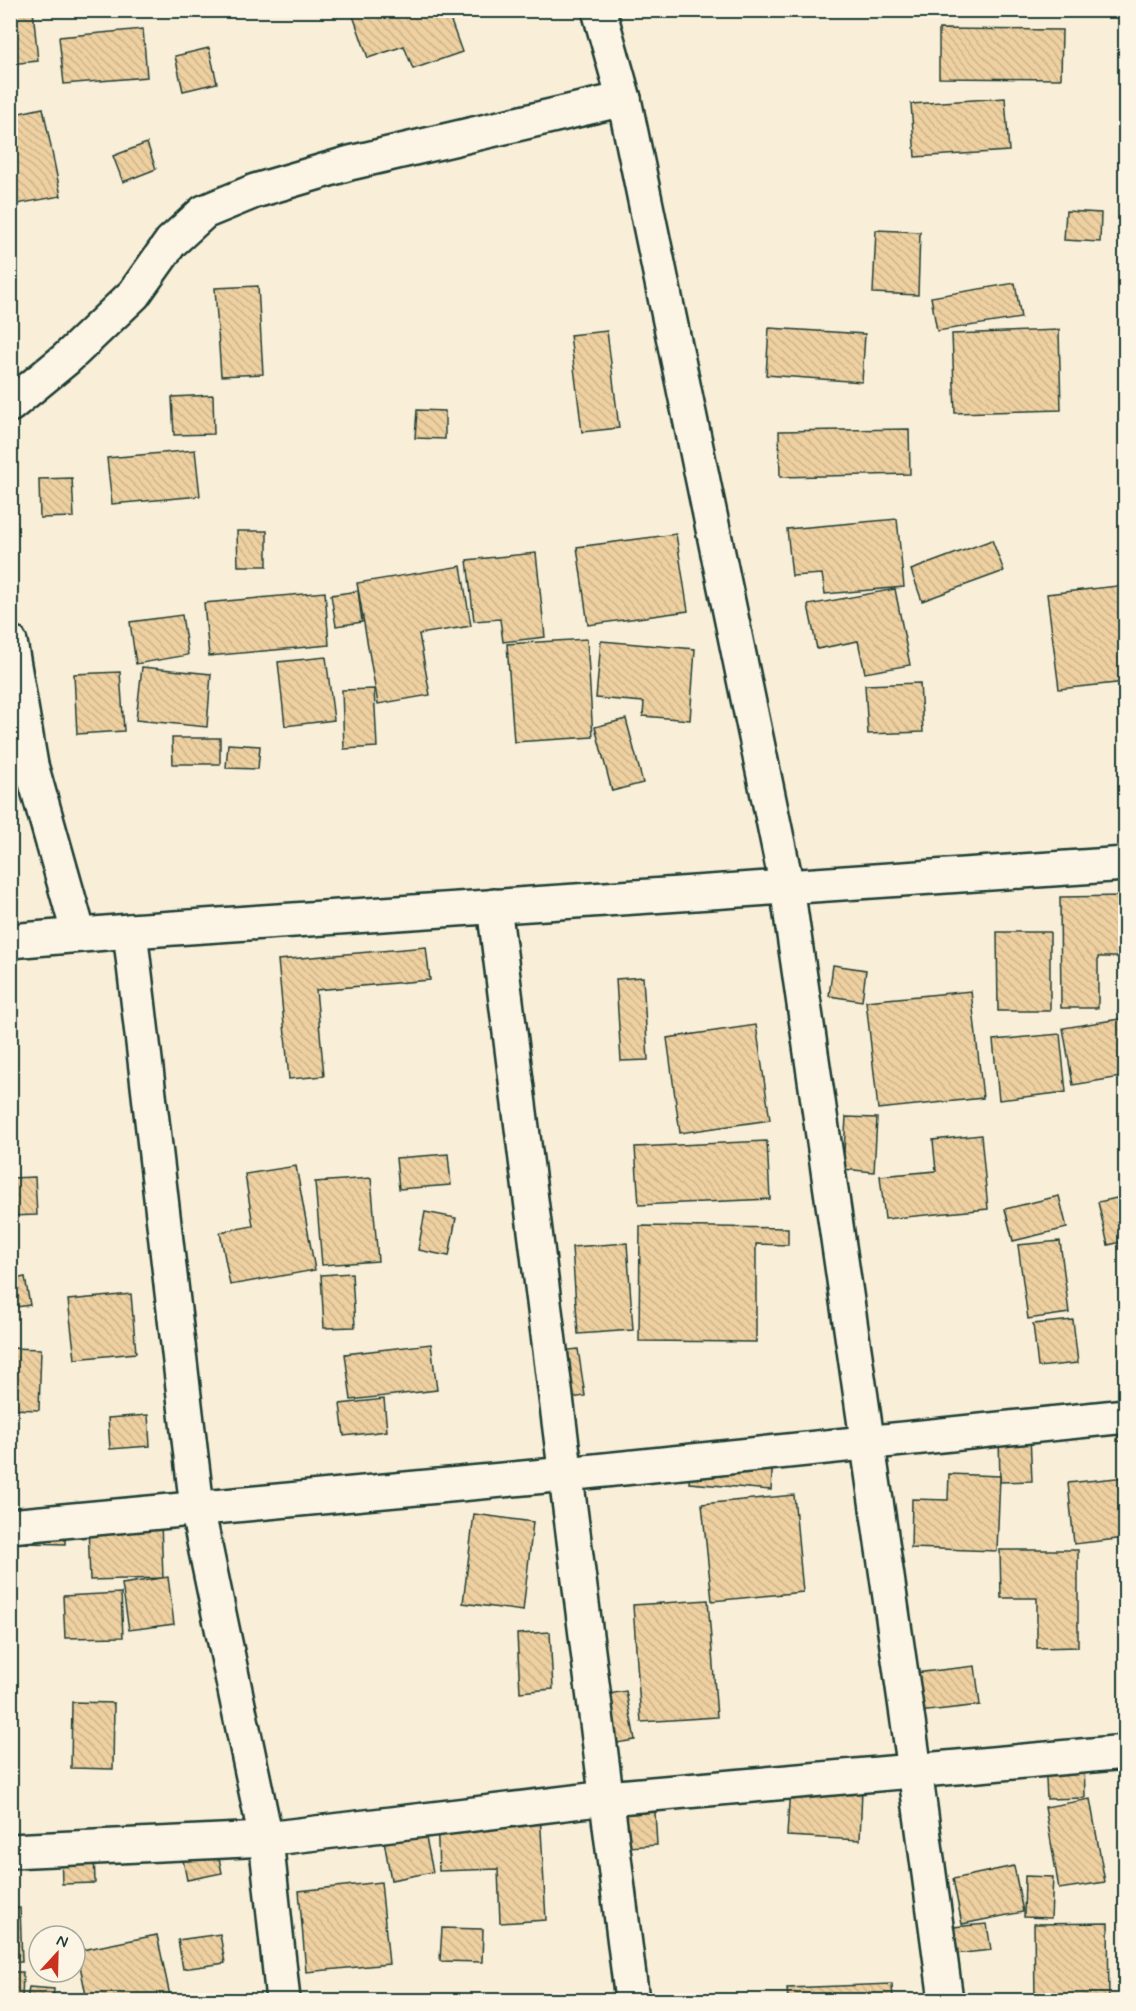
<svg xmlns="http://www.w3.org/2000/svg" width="1136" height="2011" font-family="Mynerve,sans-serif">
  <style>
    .building { fill: url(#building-back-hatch); stroke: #1f3d34; stroke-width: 1.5 }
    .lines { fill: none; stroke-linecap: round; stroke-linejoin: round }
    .street-casing { stroke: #1f3d34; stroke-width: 38 }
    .secondary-casing { stroke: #1f3d34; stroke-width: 38 }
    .street { stroke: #fcf5e5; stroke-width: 33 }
    .secondary { stroke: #fcf5e5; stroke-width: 33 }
  </style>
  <defs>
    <pattern id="building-back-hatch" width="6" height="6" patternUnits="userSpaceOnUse" patternTransform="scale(1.5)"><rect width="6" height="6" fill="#eed0a1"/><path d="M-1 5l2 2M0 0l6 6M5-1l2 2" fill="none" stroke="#ccb48b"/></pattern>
  </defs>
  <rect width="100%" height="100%" fill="#f9eed7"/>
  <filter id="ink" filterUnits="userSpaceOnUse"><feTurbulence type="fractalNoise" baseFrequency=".0167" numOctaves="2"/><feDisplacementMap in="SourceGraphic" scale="12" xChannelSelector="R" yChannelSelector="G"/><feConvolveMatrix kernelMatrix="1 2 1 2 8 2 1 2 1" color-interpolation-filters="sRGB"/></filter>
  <g filter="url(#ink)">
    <!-- building -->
    <g class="building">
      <path d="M 10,10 L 33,10 L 38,61 L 10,64 Z"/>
      <path d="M 351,10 L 447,10 L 462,52 L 413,69 L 404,46 L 368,58 Z"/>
      <path d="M 143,29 L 147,77 L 64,84 L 59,37 Z"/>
      <path d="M 939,29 L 1062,30 L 1061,79 L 939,78 Z"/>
      <path d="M 209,48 L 217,83 L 183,91 L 175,56 Z"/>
      <path d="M 1005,98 L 1009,151 L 915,157 L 911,104 Z"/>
      <path d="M 43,108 L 61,196 L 17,204 L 10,173 L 10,115 Z"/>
      <path d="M 147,143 L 156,169 L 123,182 L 113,156 Z"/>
      <path d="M 1066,211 L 1101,213 L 1100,242 L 1064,240 Z"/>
      <path d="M 876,230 L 920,232 L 918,295 L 873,293 Z"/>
      <path d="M 1015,283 L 1021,318 L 937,331 L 931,297 Z"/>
      <path d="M 258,286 L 263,374 L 221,376 L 215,288 Z"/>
      <path d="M 769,328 L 865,334 L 862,382 L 766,375 Z"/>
      <path d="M 1059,330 L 1061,410 L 955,413 L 952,334 Z"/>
      <path d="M 607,331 L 619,428 L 582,432 L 570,335 Z"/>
      <path d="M 213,395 L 214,434 L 174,435 L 172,397 Z"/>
      <path d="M 417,410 L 445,411 L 445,439 L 415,438 Z"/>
      <path d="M 909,429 L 910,474 L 780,477 L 779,431 Z"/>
      <path d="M 195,450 L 200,496 L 112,504 L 107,458 Z"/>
      <path d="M 72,478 L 74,517 L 40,518 L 39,479 Z"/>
      <path d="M 897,519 L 904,587 L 825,594 L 822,574 L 792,576 L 787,529 Z"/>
      <path d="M 237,531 L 267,531 L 267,566 L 238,566 Z"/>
      <path d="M 676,534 L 688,611 L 588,625 L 577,547 Z"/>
      <path d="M 992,540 L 1004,571 L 922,601 L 911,570 Z"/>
      <path d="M 536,553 L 545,637 L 503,642 L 500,619 L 474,621 L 467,560 Z"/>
      <path d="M 461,566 L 471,626 L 419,634 L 430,695 L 378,704 L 357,583 Z"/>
      <path d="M 1126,585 L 1126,682 L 1059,689 L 1047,594 Z"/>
      <path d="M 895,589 L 910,665 L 865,673 L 858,641 L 817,649 L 808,605 Z"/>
      <path d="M 358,591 L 362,622 L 336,626 L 331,595 Z"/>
      <path d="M 325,592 L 329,645 L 209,656 L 204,603 Z"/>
      <path d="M 182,615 L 188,655 L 136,664 L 130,622 Z"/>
      <path d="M 587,639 L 593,737 L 514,742 L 507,644 Z"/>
      <path d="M 601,641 L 695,649 L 690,720 L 643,716 L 644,702 L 596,698 Z"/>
      <path d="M 326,657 L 334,720 L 285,726 L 278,662 Z"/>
      <path d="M 142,667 L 211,674 L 207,727 L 136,720 Z"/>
      <path d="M 120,672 L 124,731 L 77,734 L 74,674 Z"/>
      <path d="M 920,683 L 923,732 L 868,734 L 865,685 Z"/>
      <path d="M 374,689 L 377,747 L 344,749 L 342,690 Z"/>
      <path d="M 626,719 L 643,783 L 612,791 L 595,727 Z"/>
      <path d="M 172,738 L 220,738 L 220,764 L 173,764 Z"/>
      <path d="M 228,744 L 260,746 L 258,769 L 226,768 Z"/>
      <path d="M 1124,896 L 1125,957 L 1098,957 L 1098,1008 L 1061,1008 L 1060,897 Z"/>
      <path d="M 997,932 L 1050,932 L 1050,1011 L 998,1011 Z"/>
      <path d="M 426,947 L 430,980 L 316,990 L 324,1076 L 289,1079 L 278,960 Z"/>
      <path d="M 833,965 L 866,970 L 862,1001 L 829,996 Z"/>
      <path d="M 643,977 L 648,1060 L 621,1061 L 616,979 Z"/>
      <path d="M 971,991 L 983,1098 L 878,1109 L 866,1001 Z"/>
      <path d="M 1126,1018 L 1126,1076 L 1073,1085 L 1063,1028 Z"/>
      <path d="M 756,1025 L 770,1120 L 680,1133 L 667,1038 Z"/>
      <path d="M 1060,1034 L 1066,1092 L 999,1100 L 993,1040 Z"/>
      <path d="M 846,1117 L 877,1118 L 874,1172 L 843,1169 Z"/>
      <path d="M 981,1135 L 988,1209 L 885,1219 L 880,1176 L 936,1171 L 933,1140 Z"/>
      <path d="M 767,1141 L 770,1199 L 639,1205 L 635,1147 Z"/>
      <path d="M 448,1154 L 451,1185 L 399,1189 L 396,1158 Z"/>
      <path d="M 296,1166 L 315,1270 L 230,1285 L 220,1232 L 253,1226 L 245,1174 Z"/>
      <path d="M 35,1177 L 37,1215 L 10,1216 L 10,1178 Z"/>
      <path d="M 371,1178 L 378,1261 L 322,1265 L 315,1182 Z"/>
      <path d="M 1059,1196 L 1067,1228 L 1013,1241 L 1005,1209 Z"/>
      <path d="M 1126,1196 L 1126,1241 L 1108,1245 L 1098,1202 Z"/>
      <path d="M 425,1212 L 456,1218 L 449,1256 L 418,1250 Z"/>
      <path d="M 640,1226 L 788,1228 L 788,1245 L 756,1244 L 756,1342 L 639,1341 Z"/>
      <path d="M 1060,1241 L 1069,1313 L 1028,1319 L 1018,1245 Z"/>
      <path d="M 627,1243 L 633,1330 L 578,1334 L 572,1247 Z"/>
      <path d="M 352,1273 L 355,1327 L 324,1328 L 321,1275 Z"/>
      <path d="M 25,1277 L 30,1305 L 10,1308 L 10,1280 Z"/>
      <path d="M 131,1294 L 136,1353 L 75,1359 L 68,1300 Z"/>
      <path d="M 1073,1320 L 1078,1363 L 1038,1367 L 1033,1324 Z"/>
      <path d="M 431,1344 L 437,1390 L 351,1400 L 345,1354 Z"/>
      <path d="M 10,1348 L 41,1349 L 39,1410 L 10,1409 Z"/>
      <path d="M 578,1349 L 585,1396 L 560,1400 L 553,1352 Z"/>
      <path d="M 384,1399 L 387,1431 L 344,1436 L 340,1404 Z"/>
      <path d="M 148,1415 L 150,1446 L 110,1449 L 108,1418 Z"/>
      <path d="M 1120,1416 L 1126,1417 L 1126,1442 L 1117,1441 Z"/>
      <path d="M 999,1436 L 1030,1436 L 1032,1481 L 1000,1482 Z"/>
      <path d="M 691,1453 L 773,1458 L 771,1490 L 689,1483 Z"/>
      <path d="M 949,1474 L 1000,1476 L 997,1551 L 911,1548 L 912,1499 L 948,1500 Z"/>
      <path d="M 1126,1477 L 1126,1538 L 1074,1544 L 1068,1483 Z"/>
      <path d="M 794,1495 L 803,1592 L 712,1601 L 702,1504 Z"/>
      <path d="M 474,1514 L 533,1522 L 523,1611 L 463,1603 Z"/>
      <path d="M 26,1518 L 66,1519 L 65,1544 L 25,1543 Z"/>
      <path d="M 161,1522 L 163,1578 L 90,1580 L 88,1525 Z"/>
      <path d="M 1000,1550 L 1078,1550 L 1078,1647 L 1037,1648 L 1037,1598 L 1001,1598 Z"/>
      <path d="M 168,1577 L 174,1624 L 129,1630 L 122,1584 Z"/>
      <path d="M 121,1593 L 123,1637 L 65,1638 L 63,1596 Z"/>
      <path d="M 708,1600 L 717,1717 L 641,1722 L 633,1605 Z"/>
      <path d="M 550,1632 L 553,1689 L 520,1692 L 517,1634 Z"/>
      <path d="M 975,1666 L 980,1705 L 919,1712 L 915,1673 Z"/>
      <path d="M 626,1691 L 635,1740 L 611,1744 L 602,1695 Z"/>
      <path d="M 72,1702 L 114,1703 L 113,1769 L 71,1768 Z"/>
      <path d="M 1084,1757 L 1085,1798 L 1047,1799 L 1045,1758 Z"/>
      <path d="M 790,1786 L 862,1789 L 860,1840 L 787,1836 Z"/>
      <path d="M 1090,1799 L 1105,1882 L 1059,1889 L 1045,1807 Z"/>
      <path d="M 540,1812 L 546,1920 L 500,1923 L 498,1869 L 439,1871 L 437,1816 Z"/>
      <path d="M 655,1812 L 657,1845 L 628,1847 L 626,1814 Z"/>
      <path d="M 424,1828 L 433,1872 L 391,1880 L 383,1835 Z"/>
      <path d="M 215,1838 L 222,1873 L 187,1880 L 180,1845 Z"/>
      <path d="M 61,1852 L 94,1852 L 95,1883 L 62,1884 Z"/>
      <path d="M 1014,1866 L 1023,1912 L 962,1924 L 953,1879 Z"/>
      <path d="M 1025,1876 L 1053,1877 L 1051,1918 L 1024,1917 Z"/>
      <path d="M 381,1882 L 389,1964 L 306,1972 L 299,1891 Z"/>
      <path d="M 10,1908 L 20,1908 L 22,1962 L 10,1962 Z"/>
      <path d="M 1108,1923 L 1109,2000 L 1035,2000 L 1034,1924 Z"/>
      <path d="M 987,1924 L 991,1950 L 955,1954 L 952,1927 Z"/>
      <path d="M 442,1928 L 483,1929 L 482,1962 L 440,1961 Z"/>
      <path d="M 220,1934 L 225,1963 L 183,1969 L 178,1940 Z"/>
      <path d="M 157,1935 L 170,1996 L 148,2000 L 87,2000 L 77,1951 Z"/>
      <path d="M 10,1972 L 23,1972 L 22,2000 L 10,2000 Z"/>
      <path d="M 892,1984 L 893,2000 L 788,2000 L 787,1988 Z"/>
      <path d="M 29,1987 L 54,1989 L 53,2000 L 27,2000 Z"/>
    </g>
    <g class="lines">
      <!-- street casing -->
      <g class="street-casing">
        <g id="street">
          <path d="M 599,10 L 624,99 L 787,887 L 915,1770 L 946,2000"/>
          <path d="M 10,405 L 66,359 L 134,294 L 171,242 L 204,212 L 255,191 L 350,163 L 624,99"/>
          <path d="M 10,642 L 31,765 L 79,935"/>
          <path d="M 494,906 L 632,2000"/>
          <path d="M 130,931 L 197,1508 L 266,1839 L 283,2000"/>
          <path d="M 10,1526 L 566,1474 L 1126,1416"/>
          <path d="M 10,1851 L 266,1839 L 607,1798 L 1126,1752"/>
        </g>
      </g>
      <!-- secondary casing -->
      <g class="secondary-casing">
        <path id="secondary" d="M 10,941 L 130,931 L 1126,864"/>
      </g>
      <!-- street -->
      <use href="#street" class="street"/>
      <!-- secondary -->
      <use href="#secondary" class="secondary"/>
    </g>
  </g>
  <!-- margin -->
  <rect width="1136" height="2011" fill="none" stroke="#fcf5e5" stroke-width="36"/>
  <rect x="18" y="18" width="1100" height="1975" fill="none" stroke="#1f3d34" stroke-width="2" filter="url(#ink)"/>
  <!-- north arrow -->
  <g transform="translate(57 1954) rotate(22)"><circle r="28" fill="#fcf5e5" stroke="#a4ab9e" stroke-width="1.5"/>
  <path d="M0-4.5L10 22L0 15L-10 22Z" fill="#c8321e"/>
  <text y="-9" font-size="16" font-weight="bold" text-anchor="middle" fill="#1f3d34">N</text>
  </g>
</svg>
